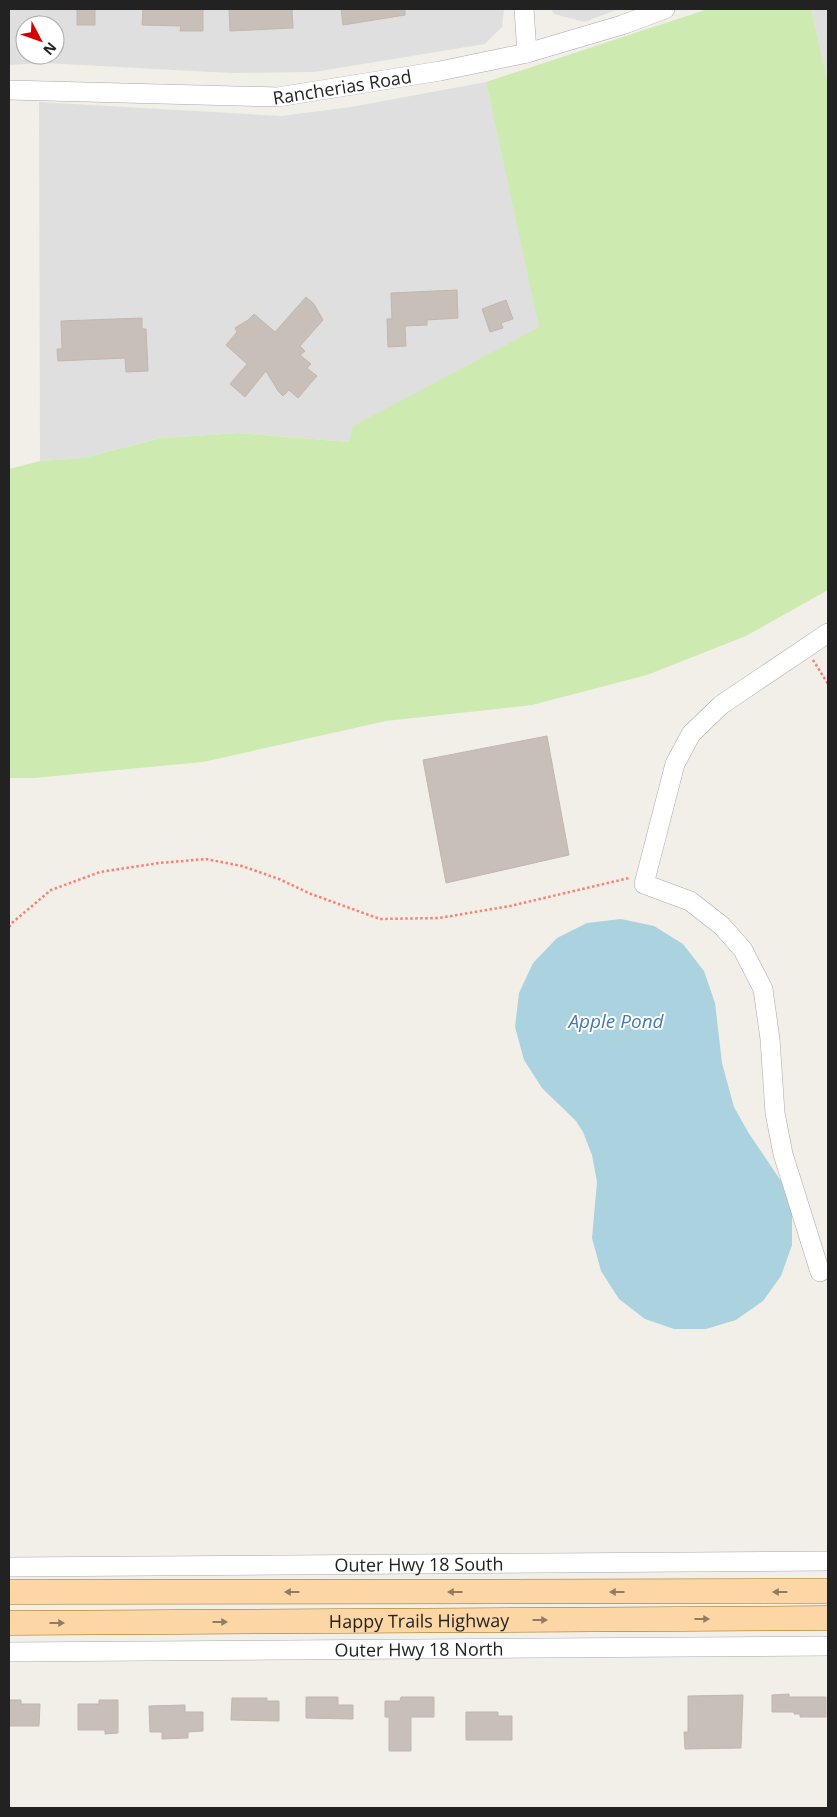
<svg xmlns="http://www.w3.org/2000/svg" width="837" height="1817" font-family="'Open Sans',sans-serif">
  <style>
    .residential { fill: #e0dfdf; fill-rule: evenodd }
    .grass { fill: #cdebb0 }
    .water { fill: #aad3df }
    .building { fill: #c7bfb8; stroke: #c4b6ab }
    .lines { fill: none; stroke-linecap: round; stroke-linejoin: round }
    .minor-casing { stroke: #a9a9a9; stroke-width: 20 }
    .major-casing { stroke: #a06b00; stroke-width: 25 }
    .path { stroke: #fa8072; stroke-width: 2.5; stroke-dasharray: 2.5 2.5; stroke-linecap: butt }
    .minor { stroke: #fff; stroke-width: 19 }
    .major { stroke: #fcd6a4; stroke-width: 24 }
    .oneway { fill: #8f7c63 }
    .labels { text-anchor: middle; dominant-baseline: central; stroke-width: 4; stroke-linejoin: round; paint-order: stroke }
    .street-label { font-size: 18px; fill: #222; stroke: #fff }
    .water-label { font-size: 19px; font-style: italic; fill: #4a7aab; stroke: #fff }
  </style>
  <rect width="100%" height="100%" fill="#f2efe9"/>
  <!-- residential -->
  <g class="residential">
    <path d="M 9,9 L 504,9 L 502,27 L 485,44 L 314,72 L 231,73 L 44,63 L 9,65 ZM 25,25 L 55,25 L 55,55 L 25,55 Z"/>
    <path d="M 551,9 L 619,9 L 584,22 L 554,14 Z"/>
    <path d="M 811,9 L 828,9 L 828,83 Z"/>
    <path d="M 486,82 L 540,327 L 354,426 L 350,442 L 239,433 L 161,438 L 83,458 L 40,461 L 39,102 L 281,116 L 351,107 Z"/>
  </g>
  <!-- grass -->
  <path class="grass" d="M 708,9 L 811,9 L 828,83 L 828,590 L 746,636 L 647,675 L 532,705 L 386,721 L 203,762 L 34,778 L 9,778 L 9,469 L 40,461 L 83,458 L 161,438 L 239,433 L 349,442 L 353,426 L 539,327 L 486,82 Z"/>
  <!-- water -->
  <path class="water" d="M 621,919 L 654,926 L 683,944 L 704,971 L 715,1003 L 722,1063 L 734,1107 L 748,1132 L 781,1181 L 792,1214 L 792,1245 L 781,1276 L 763,1301 L 736,1320 L 706,1329 L 674,1329 L 645,1319 L 619,1299 L 601,1271 L 592,1238 L 597,1182 L 592,1155 L 583,1132 L 576,1121 L 542,1088 L 524,1060 L 515,1027 L 519,993 L 533,963 L 557,938 L 587,923 Z"/>
  <!-- building -->
  <g class="building">
    <rect x="77" y="9" width="18" height="16"/>
    <path d="M 143,9 L 203,9 L 203,31 L 180,31 L 181,26 L 142,25 Z"/>
    <path d="M 229,9 L 292,9 L 293,28 L 230,31 Z"/>
    <path d="M 341,9 L 405,9 L 405,15 L 343,25 Z"/>
    <path d="M 457,290 L 458,318 L 427,320 L 427,325 L 405,326 L 406,346 L 388,347 L 387,319 L 392,319 L 391,293 Z"/>
    <path d="M 306,297 L 314,304 L 323,320 L 300,346 L 305,351 L 300,355 L 311,364 L 307,368 L 317,376 L 298,398 L 289,390 L 283,396 L 278,391 L 266,371 L 245,397 L 230,384 L 247,364 L 226,345 L 237,332 L 235,328 L 248,320 L 254,314 L 275,332 Z"/>
    <path d="M 506,300 L 513,319 L 501,323 L 503,328 L 490,332 L 482,309 Z"/>
    <path d="M 142,318 L 142,329 L 146,329 L 148,371 L 126,372 L 125,358 L 58,361 L 57,349 L 62,349 L 61,321 Z"/>
    <path d="M 547,736 L 569,855 L 446,883 L 423,760 Z"/>
    <path d="M 789,1694 L 789,1697 L 826,1697 L 826,1717 L 800,1717 L 800,1714 L 794,1714 L 794,1712 L 772,1712 L 772,1695 Z"/>
    <path d="M 743,1695 L 741,1748 L 685,1749 L 684,1732 L 688,1732 L 688,1696 Z"/>
    <path d="M 306,1697 L 338,1697 L 338,1705 L 353,1705 L 353,1719 L 306,1718 Z"/>
    <path d="M 401,1697 L 434,1697 L 434,1717 L 411,1717 L 411,1751 L 389,1751 L 389,1717 L 385,1717 L 385,1701 L 400,1701 Z"/>
    <path d="M 232,1698 L 267,1698 L 267,1701 L 279,1701 L 279,1721 L 231,1720 Z"/>
    <path d="M 9,1700 L 21,1700 L 21,1704 L 40,1704 L 39,1726 L 9,1726 Z"/>
    <path d="M 99,1700 L 118,1700 L 118,1733 L 105,1734 L 105,1730 L 78,1730 L 78,1704 L 99,1704 Z"/>
    <path d="M 185,1705 L 185,1712 L 203,1712 L 203,1731 L 188,1732 L 188,1738 L 162,1739 L 162,1732 L 150,1732 L 149,1706 Z"/>
    <path d="M 466,1712 L 498,1712 L 498,1716 L 512,1716 L 512,1740 L 466,1740 Z"/>
  </g>
  <g class="lines">
    <!-- minor casing -->
    <g class="minor-casing">
      <g id="minor">
        <path d="M 524,9 L 527,53"/>
        <path id="s1" d="M 9,90 L 278,97 L 440,71 L 527,53 L 622,25 L 665,9"/>
        <path d="M 820,1272 L 783,1154 L 775,1113 L 770,1039 L 763,989 L 743,950 L 722,926 L 690,901 L 644,884 L 675,764 L 691,734 L 721,705 L 828,633"/>
        <path id="s2" d="M 9,1567 L 828,1561"/>
        <path id="s3" d="M 9,1652 L 828,1646"/>
      </g>
    </g>
    <!-- major casing -->
    <g class="major-casing">
      <g id="major">
        <path d="M 9,1592 L 828,1591"/>
        <path id="s4" d="M 9,1623 L 828,1618"/>
      </g>
    </g>
    <!-- path -->
    <g class="path">
      <path d="M 813,660 L 828,684"/>
      <path d="M 9,927 L 13,922 L 51,890 L 100,872 L 159,863 L 206,859 L 242,866 L 279,879 L 311,894 L 380,919 L 439,918 L 510,906 L 629,878"/>
    </g>
    <!-- minor -->
    <use href="#minor" class="minor"/>
    <!-- major -->
    <use href="#major" class="major"/>
  </g>
  <!-- one-way arrows -->
  <defs><path id="oneway-solid" d="M-6-.8H1V-3.2L6.5 0L1 3.2V.8H-6Z" transform="scale(1.25)"/></defs>
  <g class="oneway">
    <use href="#oneway-solid" transform="translate(292 1592) rotate(180)"/>
    <use href="#oneway-solid" transform="translate(455 1592) rotate(180)"/>
    <use href="#oneway-solid" transform="translate(617 1592) rotate(180)"/>
    <use href="#oneway-solid" transform="translate(780 1592) rotate(180)"/>
    <use href="#oneway-solid" transform="translate(702 1619)"/>
    <use href="#oneway-solid" transform="translate(540 1620)"/>
    <use href="#oneway-solid" transform="translate(220 1622)"/>
    <use href="#oneway-solid" transform="translate(57 1623)"/>
  </g>
  <g class="labels">
    <!-- street labels -->
    <g class="street-label">
      <text stroke="none"><textPath href="#s1" startOffset="334">Rancherias Road</textPath></text>
      <text stroke="none"><textPath href="#s2" startOffset="410">Outer Hwy 18 South</textPath></text>
      <text stroke="none"><textPath href="#s4" startOffset="410">Happy Trails Highway</textPath></text>
      <text stroke="none"><textPath href="#s3" startOffset="410">Outer Hwy 18 North</textPath></text>
    </g>
    <!-- water labels -->
    <g class="water-label">
      <text x="616" y="1021">Apple Pond</text>
    </g>
  </g>
  <!-- border -->
  <rect width="837" height="1817" fill="none" stroke="#222222" stroke-width="20"/>
  <!-- north arrow -->
  <g transform="translate(40 40) rotate(131)"><circle r="24" fill="#ffffff" stroke="#a7a7a7"/>
  <path d="M0-4L9 19L0 12L-9 19Z" fill="#d40000"/>
  <text y="-8" font-size="14" font-weight="bold" text-anchor="middle" fill="#222222">N</text>
  </g>
</svg>
